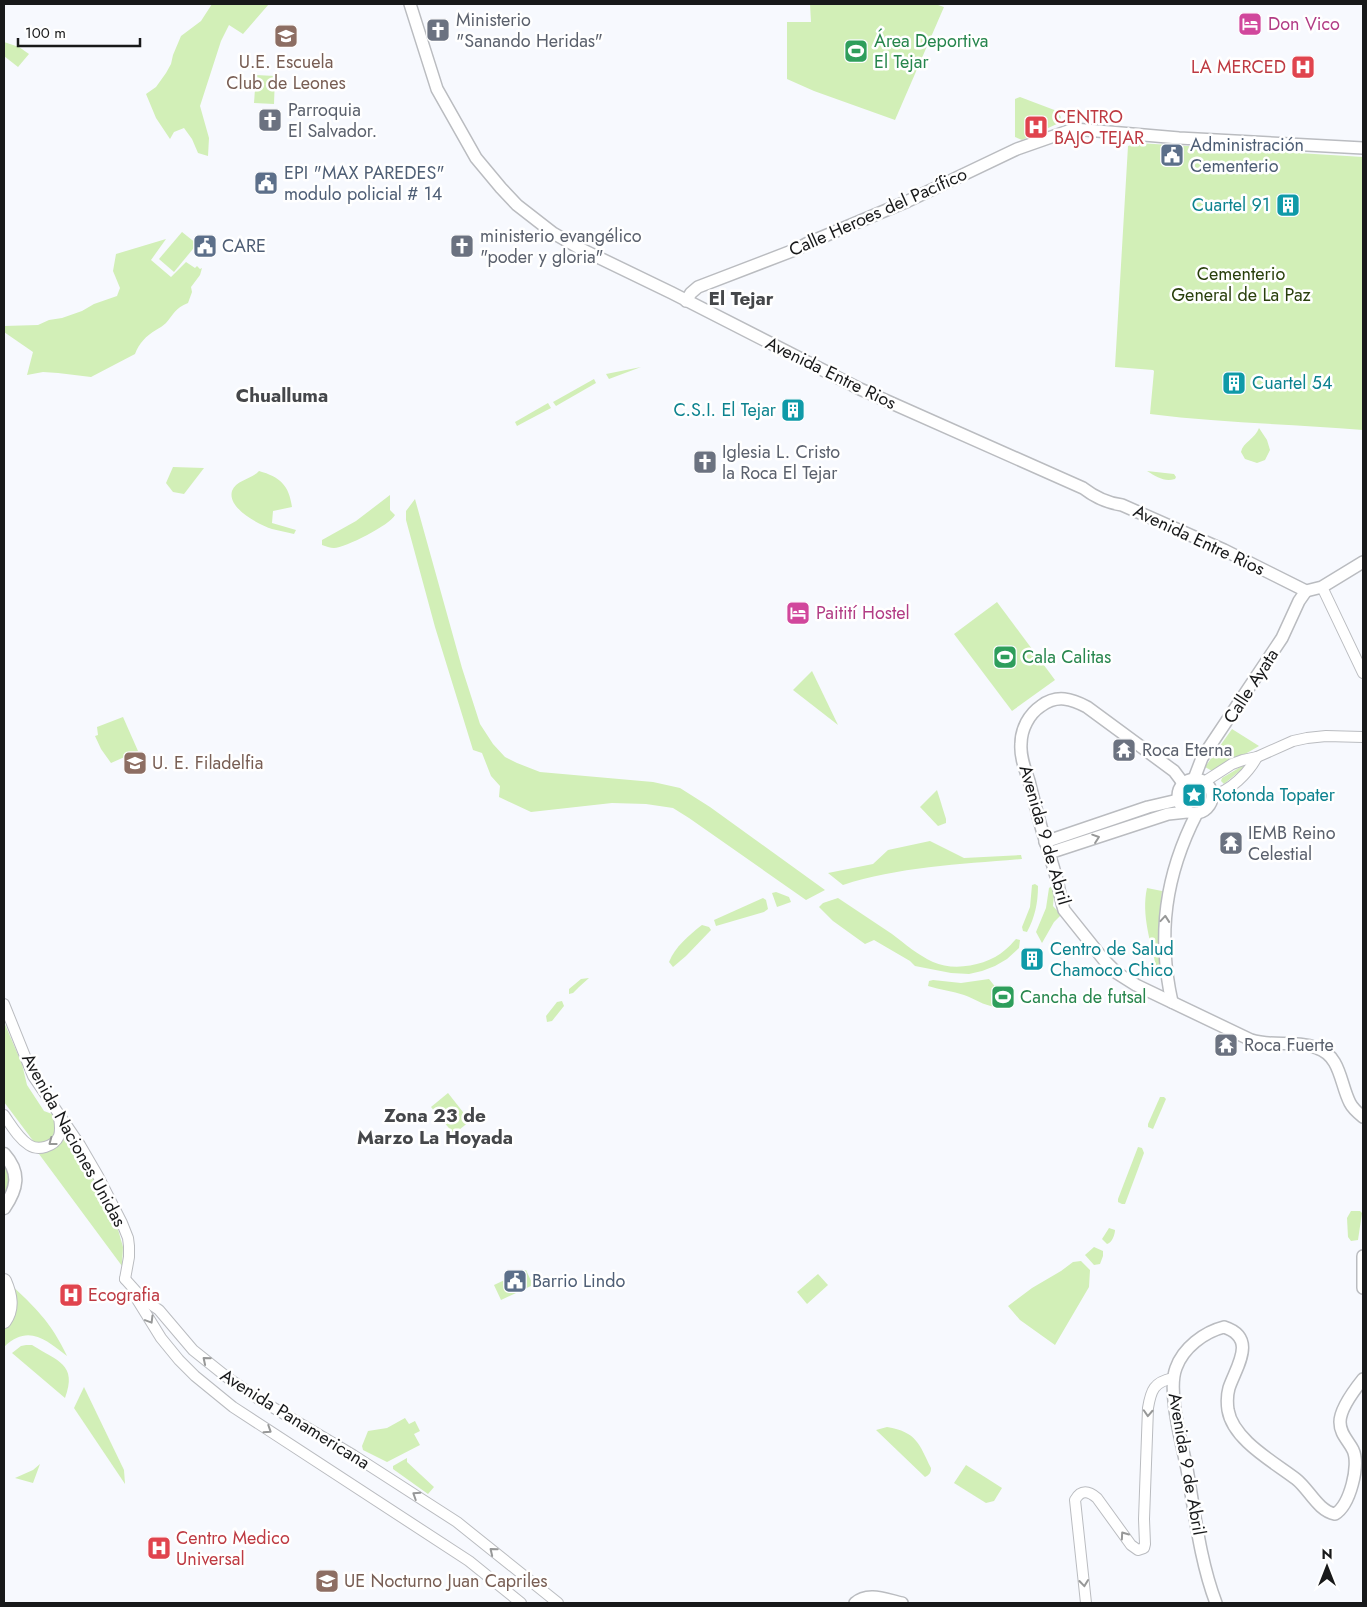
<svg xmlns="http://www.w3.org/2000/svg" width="1367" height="1607" font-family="Jost,sans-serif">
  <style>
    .green { fill: #d2efb7 }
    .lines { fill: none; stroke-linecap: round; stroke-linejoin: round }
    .tertiary-casing { stroke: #babcc0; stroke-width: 12 }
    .secondary-casing { stroke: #babcc0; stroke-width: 14 }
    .trunk-casing { stroke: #babcc0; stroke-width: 15 }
    .motorway-casing { stroke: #babcc0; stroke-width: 16 }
    .tertiary { stroke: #fff; stroke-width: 10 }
    .secondary { stroke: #fff; stroke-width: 11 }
    .trunk { stroke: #fff; stroke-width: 12 }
    .motorway { stroke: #fff; stroke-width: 14 }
    .oneway { stroke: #979898 }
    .labels { text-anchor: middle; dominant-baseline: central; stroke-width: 5; stroke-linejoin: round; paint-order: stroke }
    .worship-label { font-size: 18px; fill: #5b616d; stroke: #fff; text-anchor: start }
    .hotel-label { font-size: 18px; fill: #b23c85; stroke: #fff; text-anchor: start }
    .leisure-label { font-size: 18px; fill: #27864d; stroke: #fff; text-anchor: start }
    .education-label { font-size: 18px; fill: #785e54; stroke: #fff; text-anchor: start }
    .health-label { font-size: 18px; fill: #be3a42; stroke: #fff; text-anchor: start }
    .service-label { font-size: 18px; fill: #4e5e75; stroke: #fff; text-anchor: start }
    .culture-label { font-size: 18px; fill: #0d838f; stroke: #fff; text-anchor: start }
    .street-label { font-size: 18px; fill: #18191a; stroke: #fff }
    .park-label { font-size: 18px; fill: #293f0c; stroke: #fff }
    .neighbourhood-label { font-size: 19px; font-weight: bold; fill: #45474a; stroke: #fff }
  </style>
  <rect width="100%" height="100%" fill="#f7f9fe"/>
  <!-- green -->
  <g class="green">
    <path d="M 212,4 L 269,4 L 243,34 L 229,25 L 221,41 L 200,106 L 209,138 L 208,156 L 198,153 L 192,139 L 184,128 L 174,132 L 170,139 L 156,118 L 146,94 L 156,87 L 166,73 L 171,64 L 173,55 L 181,36 L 201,21 Z"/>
    <path d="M 810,4 L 935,4 L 944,7 L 895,120 L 814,91 L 787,79 L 787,22 L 811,22 Z"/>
    <path d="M 4,42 L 19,47 L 29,54 L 18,67 L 4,56 Z"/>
    <path d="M 256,75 L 275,76 L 274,104 L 254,103 Z"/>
    <path d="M 1020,97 L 1057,111 L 1061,117 L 1059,123 L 1022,140 L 1015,137 L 1015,99 Z"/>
    <path d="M 1138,143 L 1363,157 L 1363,430 C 1292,424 1221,423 1150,414 L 1154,371 L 1153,370 L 1115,367 L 1128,146 Z"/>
    <path d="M 182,232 L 197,244 L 174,272 L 159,259 Z"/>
    <path d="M 166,239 L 151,260 L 171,277 L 186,262 L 195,268 L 197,266 L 200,269 L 202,268 L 200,275 L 191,287 L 192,292 L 188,303 C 175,308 174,314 166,323 C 163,326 159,328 156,330 C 146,336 139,343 135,354 L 91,377 L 58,373 L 43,372 L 27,375 L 33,352 L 4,332 L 4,326 L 38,325 L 49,320 L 62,318 L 82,311 L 94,304 L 117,296 L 120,288 L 113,271 L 116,254 Z"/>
    <path d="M 641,367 L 609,379 L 606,374 Z"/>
    <path d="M 594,379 L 596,383 L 556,406 L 553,402 Z"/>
    <path d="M 548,403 L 551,408 L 517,426 L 515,422 Z"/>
    <path d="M 1259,428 L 1267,440 L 1270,450 L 1265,460 L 1257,463 L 1245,459 L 1241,452 C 1243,442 1255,439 1259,428 Z"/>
    <path d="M 173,467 L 204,468 L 184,494 L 173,492 L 166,483 Z"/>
    <path d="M 259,471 C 280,477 289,485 292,507 L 273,511 L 272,523 L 296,530 L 294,534 C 287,532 279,531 272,529 C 259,525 227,508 232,491 C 236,480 252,479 259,471 Z"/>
    <path d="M 1147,471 L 1174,474 L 1176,477 L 1175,479 C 1164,482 1157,477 1147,471 Z"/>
    <path d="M 390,495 L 390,510 L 395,515 C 390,525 345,548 334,548 C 330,548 326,546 322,545 L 322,540 L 356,521 Z"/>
    <path d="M 415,499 L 462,668 L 480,724 L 493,744 L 505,757 L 517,763 L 540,772 L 653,782 L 680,788 L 710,807 L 825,890 L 806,900 L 689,818 L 673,808 L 646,804 L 612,803 L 531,812 L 499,797 L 500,786 L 491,776 L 482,753 L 473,750 L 435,627 L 406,520 L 406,511 Z"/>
    <path d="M 997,602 L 1055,680 L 1012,711 L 954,634 Z"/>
    <path d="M 812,671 L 838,725 L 793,690 Z"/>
    <path d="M 123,717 L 138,751 L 111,763 L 101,749 L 95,736 L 98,735 L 97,727 Z"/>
    <path d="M 1232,729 L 1259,746 L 1214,772 L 1205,767 Z"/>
    <path d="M 1254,759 L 1224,784 L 1221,781 L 1222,778 Z"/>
    <path d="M 937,790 L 946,819 L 946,823 L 938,826 L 920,807 Z"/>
    <path d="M 930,841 L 964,858 L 1021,855 L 1022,859 C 964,864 897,867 843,885 L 828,873 L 873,864 L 888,850 Z"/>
    <path d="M 1035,884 L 1038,886 C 1038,903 1035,917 1027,932 L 1023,931 L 1022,927 L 1030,907 L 1032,885 Z"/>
    <path d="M 1052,886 L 1054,894 L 1053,906 L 1061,915 L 1054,922 L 1042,943 L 1036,932 L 1046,908 L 1049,888 Z"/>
    <path d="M 1147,888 L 1162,891 L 1159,920 L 1160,969 L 1157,970 C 1151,943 1141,915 1147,888 Z"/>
    <path d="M 776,892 L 789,897 L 791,902 L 777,907 L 772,893 Z"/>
    <path d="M 763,898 L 766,900 L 768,909 L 764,912 L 716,926 L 714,920 Z"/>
    <path d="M 838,898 C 856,910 874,922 892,934 C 905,944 918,955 933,962 C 955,972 988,965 1005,950 C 1009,947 1012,943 1016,939 L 1020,940 L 1019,948 L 1007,959 L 995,966 L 982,971 L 969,974 L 951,973 L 915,966 L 910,961 L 874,940 L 865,944 L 833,921 L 819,907 L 823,903 Z"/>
    <path d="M 702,925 L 709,927 L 711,930 L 686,956 L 673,967 L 669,962 C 675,947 689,935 702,925 Z"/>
    <path d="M 589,978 L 579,987 L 573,993 L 569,994 L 569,989 L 581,979 Z"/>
    <path d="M 989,979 L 1005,999 L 995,1007 C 983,1005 975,999 964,995 C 953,991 940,990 928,986 L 929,981 L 933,980 L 961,983 Z"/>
    <path d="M 562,1001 L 564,1006 L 552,1021 L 547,1022 L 546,1016 L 557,1002 Z"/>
    <path d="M 4,1022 L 22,1064 L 27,1085 L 44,1111 L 52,1114 L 56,1124 L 56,1133 L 52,1140 L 43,1143 L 34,1142 L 4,1102 Z"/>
    <path d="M 448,1093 L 470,1121 L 454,1134 L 431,1107 Z"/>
    <path d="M 1160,1097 L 1164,1097 L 1166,1099 L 1153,1129 L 1148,1127 L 1148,1124 Z"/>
    <path d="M 66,1133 L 84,1159 L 117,1226 L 123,1247 L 122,1266 L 39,1154 C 55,1149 60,1149 66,1133 Z"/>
    <path d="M 1138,1147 L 1142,1148 L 1144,1153 L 1125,1204 L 1122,1204 L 1118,1202 L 1118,1199 Z"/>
    <path d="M 4,1164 C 12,1179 11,1184 4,1199 Z"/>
    <path d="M 1351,1211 L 1360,1211 L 1362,1213 L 1358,1240 L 1351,1241 L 1348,1237 L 1347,1218 Z"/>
    <path d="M 1109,1228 L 1115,1230 C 1115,1234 1112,1243 1107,1244 L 1102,1239 Z"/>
    <path d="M 1094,1247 L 1103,1251 L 1103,1256 L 1100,1264 L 1094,1265 L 1085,1255 Z"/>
    <path d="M 1081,1261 L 1090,1270 L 1089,1287 L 1055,1345 L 1020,1320 L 1008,1306 L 1032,1288 L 1061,1271 L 1073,1262 Z"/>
    <path d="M 526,1270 L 533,1285 L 501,1300 L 494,1285 Z"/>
    <path d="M 818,1274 L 828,1285 L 807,1304 L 797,1292 Z"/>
    <path d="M 8,1282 C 35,1307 51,1322 67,1356 C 45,1339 28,1324 4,1347 L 4,1331 L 12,1318 Z"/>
    <path d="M 26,1345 L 32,1345 C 57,1361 78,1364 65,1398 L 12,1353 L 21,1346 Z"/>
    <path d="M 84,1387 L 124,1470 L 125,1484 L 74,1408 Z"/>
    <path d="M 405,1418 L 409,1424 L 415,1421 L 420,1431 L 414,1434 L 420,1445 L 387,1462 L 363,1450 L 362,1446 L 368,1431 L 387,1428 Z"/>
    <path d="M 887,1427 C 917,1432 919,1444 931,1468 C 931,1473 929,1475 925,1477 L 876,1430 Z"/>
    <path d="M 407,1458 L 407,1462 L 434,1487 L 428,1494 L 393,1469 L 393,1466 Z"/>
    <path d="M 40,1464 L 33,1483 L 15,1478 L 33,1470 Z"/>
    <path d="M 966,1465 L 1002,1488 L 994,1501 L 986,1503 L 954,1483 Z"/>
  </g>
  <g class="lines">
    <!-- tertiary casing -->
    <g class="tertiary-casing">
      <g id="tertiary">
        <path d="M 1322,587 L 1363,673"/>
        <path d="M 1204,782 L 1232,764 L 1243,760 L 1257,757 L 1293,741 L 1307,738 L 1326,736 L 1363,737"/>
        <path d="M 1212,795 C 1230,792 1249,772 1257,757"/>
        <path d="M 4,1004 L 33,1076 L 80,1145 L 98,1176 L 122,1223 L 128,1238 L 129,1246 L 129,1257 L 125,1279"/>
        <path d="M 4,1115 C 11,1125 18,1138 29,1145 C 38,1151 54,1147 59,1136 C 61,1130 60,1124 59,1117"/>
        <path d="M 125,1279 L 143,1299 L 159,1310 L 193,1350 L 228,1378 L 257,1398 L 353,1455 L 457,1522 L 558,1603"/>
        <path d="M 135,1296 L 161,1338 L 179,1360 L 195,1376 L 233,1407 L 469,1561 L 521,1603"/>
        <path d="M 1086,1603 L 1075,1500 C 1081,1489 1089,1491 1097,1498 L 1131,1545 L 1138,1550 L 1144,1548 L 1145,1544 L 1144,1519 L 1148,1408 C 1151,1390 1154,1382 1173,1378"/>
      </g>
    </g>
    <!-- secondary casing -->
    <g class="secondary-casing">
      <g id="secondary">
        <path d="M 410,4 L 437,89 L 476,158 L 501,188 L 517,205 L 553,233 L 581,249 L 672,293 L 860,389 L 1083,488 C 1096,498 1107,503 1122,505 L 1224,550 L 1306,591 L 1322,587 L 1363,562"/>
        <path d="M 686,301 L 691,293 L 698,287 L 797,249 L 808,243 L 908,201 L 1017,149 L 1074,129 L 1179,138 L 1363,148"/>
        <circle cx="1195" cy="796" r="17"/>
        <path d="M 1194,779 L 1202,758 L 1282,638 L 1299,601 L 1306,591"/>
        <path d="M 1183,783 L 1174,771 L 1087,707 C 1072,699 1057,694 1041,706 C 1029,714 1021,729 1021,744 C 1020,757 1025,769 1029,781 C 1034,801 1039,821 1045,840 C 1048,851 1052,862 1055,873 C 1059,885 1060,898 1064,910 L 1104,960 L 1117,973 L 1136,985 L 1251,1040 C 1272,1047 1296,1040 1317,1048 C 1341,1056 1340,1084 1350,1103 C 1353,1109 1358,1113 1363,1117"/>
        <path d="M 1045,842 L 1148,807 L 1178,800"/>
        <path d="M 1049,853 L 1168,814 L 1187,812"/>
        <path d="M 1172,1002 C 1157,935 1165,875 1197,813"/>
        <path d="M 1363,1256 L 1363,1288"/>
        <path d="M 855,1603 C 868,1591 887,1600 902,1603"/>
        <path d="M 1216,1603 C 1200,1561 1195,1514 1187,1469 C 1182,1444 1167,1391 1176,1368 C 1183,1348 1204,1332 1224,1327 C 1258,1338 1236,1367 1229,1388 C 1227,1395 1227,1403 1228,1410 C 1233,1440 1274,1462 1296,1479 C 1309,1489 1318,1511 1335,1514 C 1350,1505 1360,1465 1353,1450 C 1348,1440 1340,1434 1340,1422 C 1340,1409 1355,1389 1363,1379"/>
      </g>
    </g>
    <!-- trunk casing -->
    <g class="trunk-casing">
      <path id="trunk" d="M 4,1154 C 21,1173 17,1189 4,1208"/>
    </g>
    <!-- motorway casing -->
    <g class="motorway-casing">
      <path id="motorway" d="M 4,1281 C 10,1295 13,1308 4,1321"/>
    </g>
    <!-- tertiary -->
    <use href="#tertiary" class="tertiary"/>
    <!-- secondary -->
    <use href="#secondary" class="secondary"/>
    <!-- trunk -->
    <use href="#trunk" class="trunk"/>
    <!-- motorway -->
    <use href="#motorway" class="motorway"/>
  </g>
  <!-- one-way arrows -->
  <defs><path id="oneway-chevron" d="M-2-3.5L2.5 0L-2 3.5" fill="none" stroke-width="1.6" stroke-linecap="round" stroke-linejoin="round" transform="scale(1.25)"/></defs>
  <g class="oneway">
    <use href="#oneway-chevron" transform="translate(1096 838) rotate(-19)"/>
    <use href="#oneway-chevron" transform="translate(1165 919) rotate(-85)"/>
    <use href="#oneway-chevron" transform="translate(52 1142) rotate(143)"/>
    <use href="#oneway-chevron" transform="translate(150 1320) rotate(59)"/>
    <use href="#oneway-chevron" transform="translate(206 1360) rotate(-140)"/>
    <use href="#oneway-chevron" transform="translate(1148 1413) rotate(93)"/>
    <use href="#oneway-chevron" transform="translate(268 1430) rotate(33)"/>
    <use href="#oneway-chevron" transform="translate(416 1495) rotate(-147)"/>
    <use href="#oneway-chevron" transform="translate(1124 1535) rotate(-125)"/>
    <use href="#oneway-chevron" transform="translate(493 1551) rotate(-141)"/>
    <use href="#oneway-chevron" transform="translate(1084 1583) rotate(84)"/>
  </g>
  <!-- icons -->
  <defs>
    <g id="hotel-square" transform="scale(1.25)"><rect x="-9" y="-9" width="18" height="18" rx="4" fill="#d1479c" stroke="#fff"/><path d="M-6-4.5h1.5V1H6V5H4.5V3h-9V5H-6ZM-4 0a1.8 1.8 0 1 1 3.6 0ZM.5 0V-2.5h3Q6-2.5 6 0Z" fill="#fff"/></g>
    <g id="church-square" transform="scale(1.25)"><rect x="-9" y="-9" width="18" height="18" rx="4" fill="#6b7280" stroke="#fff"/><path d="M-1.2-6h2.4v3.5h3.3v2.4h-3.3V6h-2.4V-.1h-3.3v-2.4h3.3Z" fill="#fff"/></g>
    <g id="school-square" transform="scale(1.25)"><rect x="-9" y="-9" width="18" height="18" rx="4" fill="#8d6e63" stroke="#fff"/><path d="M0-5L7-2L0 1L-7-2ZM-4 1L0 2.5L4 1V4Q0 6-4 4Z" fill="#fff"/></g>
    <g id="stadium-square" transform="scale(1.25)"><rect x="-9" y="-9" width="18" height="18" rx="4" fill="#2e9e5b" stroke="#fff"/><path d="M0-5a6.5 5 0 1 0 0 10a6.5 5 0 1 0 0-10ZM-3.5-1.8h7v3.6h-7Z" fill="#fff"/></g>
    <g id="hospital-square" transform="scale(1.25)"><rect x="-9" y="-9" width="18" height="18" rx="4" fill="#e0444e" stroke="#fff"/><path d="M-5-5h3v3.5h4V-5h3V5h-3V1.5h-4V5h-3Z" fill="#fff"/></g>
    <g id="civic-square" transform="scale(1.25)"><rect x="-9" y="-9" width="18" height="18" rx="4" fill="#5c6f8a" stroke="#fff"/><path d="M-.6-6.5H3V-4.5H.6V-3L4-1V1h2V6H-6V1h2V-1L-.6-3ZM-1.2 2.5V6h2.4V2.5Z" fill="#fff"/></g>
    <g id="building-square" transform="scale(1.25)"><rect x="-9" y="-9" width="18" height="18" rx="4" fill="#0f9aa8" stroke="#fff"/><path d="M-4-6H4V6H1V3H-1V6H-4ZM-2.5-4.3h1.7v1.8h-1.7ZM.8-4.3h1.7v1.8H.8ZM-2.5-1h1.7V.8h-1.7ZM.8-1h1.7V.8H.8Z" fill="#fff"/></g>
    <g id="temple-square" transform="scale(1.25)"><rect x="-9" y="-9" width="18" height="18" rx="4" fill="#6b7280" stroke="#fff"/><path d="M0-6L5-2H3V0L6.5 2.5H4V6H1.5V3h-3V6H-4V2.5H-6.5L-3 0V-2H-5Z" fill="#fff"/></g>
    <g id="sight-square" transform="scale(1.25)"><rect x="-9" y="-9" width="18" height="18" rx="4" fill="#0f9aa8" stroke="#fff"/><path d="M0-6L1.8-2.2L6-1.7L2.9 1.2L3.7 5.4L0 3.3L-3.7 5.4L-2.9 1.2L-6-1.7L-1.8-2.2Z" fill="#fff"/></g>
  </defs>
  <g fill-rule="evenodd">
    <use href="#hotel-square" x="1250" y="24"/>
    <use href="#church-square" x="438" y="30"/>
    <use href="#school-square" x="286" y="36"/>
    <use href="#stadium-square" x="856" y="51"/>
    <use href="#hospital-square" x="1303" y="67"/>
    <use href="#church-square" x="270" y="120"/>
    <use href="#hospital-square" x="1036" y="127"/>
    <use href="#civic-square" x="1172" y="155"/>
    <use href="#civic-square" x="266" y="183"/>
    <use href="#building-square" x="1288" y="205"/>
    <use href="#civic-square" x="205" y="246"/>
    <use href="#church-square" x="462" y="246"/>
    <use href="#building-square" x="1234" y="383"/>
    <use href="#building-square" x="793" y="410"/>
    <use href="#church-square" x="705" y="462"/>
    <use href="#hotel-square" x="798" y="613"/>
    <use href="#stadium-square" x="1005" y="657"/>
    <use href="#temple-square" x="1124" y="750"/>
    <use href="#school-square" x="135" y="763"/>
    <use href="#sight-square" x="1194" y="795"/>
    <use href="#temple-square" x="1231" y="843"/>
    <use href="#building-square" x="1032" y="959"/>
    <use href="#stadium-square" x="1003" y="997"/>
    <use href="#temple-square" x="1226" y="1045"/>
    <use href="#civic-square" x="515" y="1281"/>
    <use href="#hospital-square" x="71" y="1295"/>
    <use href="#hospital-square" x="159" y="1548"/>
    <use href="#school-square" x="327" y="1581"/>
  </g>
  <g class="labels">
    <!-- worship labels -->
    <g class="worship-label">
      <text x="456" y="20">Ministerio<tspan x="456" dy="21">"Sanando Heridas"</tspan></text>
      <text x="288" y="110">Parroquia<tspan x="288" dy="21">El Salvador.</tspan></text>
      <text x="480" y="236">ministerio evangélico<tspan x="480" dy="21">"poder y gloria"</tspan></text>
      <text x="722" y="452">Iglesia L. Cristo<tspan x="722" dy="21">la Roca El Tejar</tspan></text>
      <text x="1142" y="750">Roca Eterna</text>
      <text x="1248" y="833">IEMB Reino<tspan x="1248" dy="21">Celestial</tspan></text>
      <text x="1244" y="1045">Roca Fuerte</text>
    </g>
    <!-- hotel labels -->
    <g class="hotel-label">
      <text x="1268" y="24">Don Vico</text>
      <text x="816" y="613">Paitití Hostel</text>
    </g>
    <!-- leisure labels -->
    <g class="leisure-label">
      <text x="874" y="41">Área Deportiva<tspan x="874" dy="21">El Tejar</tspan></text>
      <text x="1022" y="657">Cala Calitas</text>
      <text x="1020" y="997">Cancha de futsal</text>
    </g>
    <!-- education labels -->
    <g class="education-label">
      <text x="286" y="62" text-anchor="middle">U.E. Escuela<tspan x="286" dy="21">Club de Leones</tspan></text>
      <text x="152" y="763">U. E. Filadelfia</text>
      <text x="344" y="1581">UE Nocturno Juan Capriles</text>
    </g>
    <!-- health labels -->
    <g class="health-label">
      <text x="1286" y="67" text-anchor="end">LA MERCED</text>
      <text x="1054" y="117">CENTRO<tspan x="1054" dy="21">BAJO TEJAR</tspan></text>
      <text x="88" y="1295">Ecografia</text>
      <text x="176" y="1538">Centro Medico<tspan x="176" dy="21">Universal</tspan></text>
    </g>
    <!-- service labels -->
    <g class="service-label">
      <text x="1190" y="145">Administración<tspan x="1190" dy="21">Cementerio</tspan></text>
      <text x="284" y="173">EPI "MAX PAREDES"<tspan x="284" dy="21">modulo policial # 14</tspan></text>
      <text x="222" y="246">CARE</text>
      <text x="532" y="1281">Barrio Lindo</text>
    </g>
    <!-- culture labels -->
    <g class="culture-label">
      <text x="1270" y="205" text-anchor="end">Cuartel 91</text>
      <text x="1252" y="383">Cuartel 54</text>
      <text x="776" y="410" text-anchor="end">C.S.I. El Tejar</text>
      <text x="1212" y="795">Rotonda Topater</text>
      <text x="1050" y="949">Centro de Salud<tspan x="1050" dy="21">Chamoco Chico</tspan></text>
    </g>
    <!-- street labels -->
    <g class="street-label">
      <text transform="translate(878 212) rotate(-24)">Calle Heroes del Pacífico</text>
      <text transform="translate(831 373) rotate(26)">Avenida Entre Rios</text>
      <text transform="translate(1199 540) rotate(25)">Avenida Entre Rios</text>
      <text transform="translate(1251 686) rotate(-57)">Calle Ayata</text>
      <text transform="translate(1045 835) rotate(74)">Avenida 9 de Abril</text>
      <text transform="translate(74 1140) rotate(61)">Avenida Naciones Unidas</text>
      <text transform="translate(295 1419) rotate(32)">Avenida Panamericana</text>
      <text transform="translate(1187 1464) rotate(80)">Avenida 9 de Abril</text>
    </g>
    <!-- park labels -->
    <g class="park-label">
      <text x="1241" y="274">Cementerio<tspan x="1241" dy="21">General de La Paz</tspan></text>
    </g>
    <!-- neighbourhood labels -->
    <g class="neighbourhood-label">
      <text x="741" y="298">El Tejar</text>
      <text x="282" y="395">Chualluma</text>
      <text x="435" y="1115">Zona 23 de<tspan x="435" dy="22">Marzo La Hoyada</tspan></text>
    </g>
  </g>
  <!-- border -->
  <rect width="1367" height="1607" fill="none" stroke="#18191a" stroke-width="10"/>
  <!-- north arrow -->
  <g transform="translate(1327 1567)" stroke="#ffffff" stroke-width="4" paint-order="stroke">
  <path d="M0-4L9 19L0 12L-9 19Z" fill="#18191a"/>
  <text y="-8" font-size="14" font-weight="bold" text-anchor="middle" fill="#18191a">N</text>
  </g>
  <!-- scale -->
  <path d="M18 38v8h122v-8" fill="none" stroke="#18191a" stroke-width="2.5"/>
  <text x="25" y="38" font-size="15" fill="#18191a" stroke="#ffffff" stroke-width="4" paint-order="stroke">100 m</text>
</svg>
